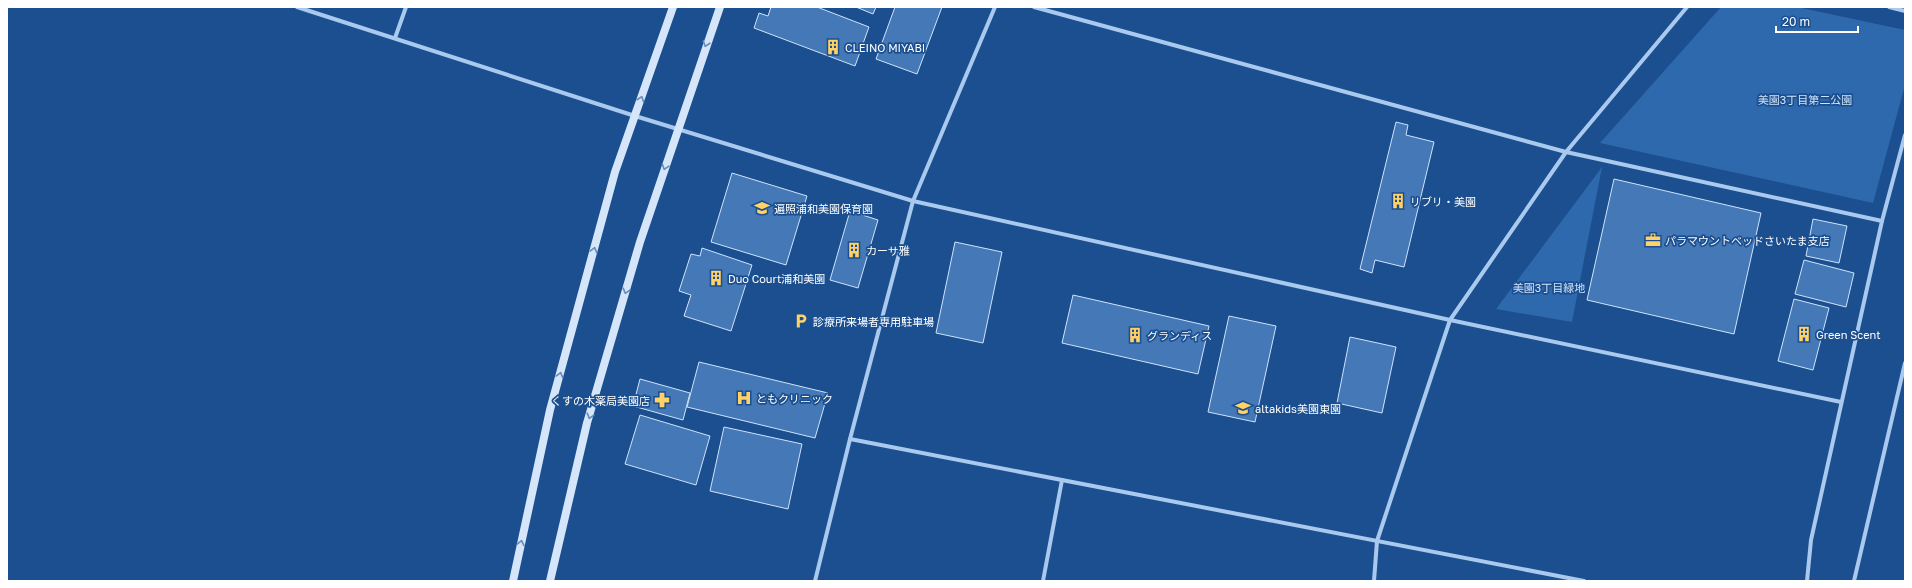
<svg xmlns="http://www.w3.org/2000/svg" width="1912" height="588" font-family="'Golos Text','Noto Sans JP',sans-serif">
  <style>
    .green { fill: #2e69ad }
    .building { fill: #4478b7; stroke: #cfe3fa }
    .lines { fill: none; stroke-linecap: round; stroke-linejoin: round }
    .street { stroke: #a9c9ee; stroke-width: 4 }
    .secondary { stroke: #d6e6fa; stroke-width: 8 }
    .oneway { stroke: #668bba }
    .labels { text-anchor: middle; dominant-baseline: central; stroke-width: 3.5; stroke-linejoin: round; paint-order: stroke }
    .poi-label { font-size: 11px; fill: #fff; stroke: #1b4f8f; text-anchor: start }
    .park-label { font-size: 11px; fill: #cfe3fa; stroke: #1b4f8f }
  </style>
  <rect width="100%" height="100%" fill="#1b4f8f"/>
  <!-- green -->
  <g class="green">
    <path d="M 1721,7 L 1797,7 L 1905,30 L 1905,85 L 1873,203 L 1600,143 Z"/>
    <path d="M 1602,167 L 1572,322 L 1496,309 Z"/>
  </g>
  <!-- building -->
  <g class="building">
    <path d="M 771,7 L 817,7 L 869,27 L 855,66 L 754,28 L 759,13 L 768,16 Z"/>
    <path d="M 856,7 L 876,7 L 873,14 Z"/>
    <path d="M 895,7 L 942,7 L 917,74 L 876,59 Z"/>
    <path d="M 1396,122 L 1408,125 L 1406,135 L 1434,142 L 1404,267 L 1375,260 L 1372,273 L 1360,269 Z"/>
    <path d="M 732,173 L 807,196 L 786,265 L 711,242 Z"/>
    <path d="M 1614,179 L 1761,213 L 1734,334 L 1587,300 Z"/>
    <path d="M 850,211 L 878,220 L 858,288 L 830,280 Z"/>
    <path d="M 1813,219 L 1847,226 L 1839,263 L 1806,256 Z"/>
    <path d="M 955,242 L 1002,252 L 983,343 L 936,333 Z"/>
    <path d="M 702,248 L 752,265 L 731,331 L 684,316 L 691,295 L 679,291 L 691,254 L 700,256 Z"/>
    <path d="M 1804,260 L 1854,273 L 1846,307 L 1795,294 Z"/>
    <path d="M 1073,295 L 1209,326 L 1198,374 L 1062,343 Z"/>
    <path d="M 1794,299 L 1829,308 L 1813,370 L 1778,361 Z"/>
    <path d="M 1229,316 L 1276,326 L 1255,422 L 1208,412 Z"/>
    <path d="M 1350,337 L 1396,347 L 1382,413 L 1337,403 Z"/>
    <path d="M 699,362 L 828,393 L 815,438 L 687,407 Z"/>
    <path d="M 640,379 L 690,393 L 683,420 L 633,406 Z"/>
    <path d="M 640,415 L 710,436 L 696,485 L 625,464 Z"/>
    <path d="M 724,427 L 802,444 L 788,509 L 710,491 Z"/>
  </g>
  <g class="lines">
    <!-- street -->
    <g class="street">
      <path d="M 297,7 L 635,116 L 913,201 L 1450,320 L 1841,402"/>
      <path d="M 1034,7 L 1566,152 L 1450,320 L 1377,541 L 1374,581"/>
      <path d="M 1687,7 L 1566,152 L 1882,221"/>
      <path d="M 1889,7 L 1905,11"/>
      <path d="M 395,38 L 406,7"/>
      <path d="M 850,439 L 1584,581"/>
      <path d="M 815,581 L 850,439 L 913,201 L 995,7"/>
      <path d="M 1043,581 L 1062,480"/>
      <path d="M 1807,581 L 1811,540 L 1882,221 L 1905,135"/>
      <path d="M 1854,581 L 1905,363"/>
    </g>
    <!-- secondary -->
    <g class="secondary">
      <path d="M 513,581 L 550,410 L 615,172 L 673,7"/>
      <path d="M 550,581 L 587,423 L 640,242 L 720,7"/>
    </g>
  </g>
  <!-- one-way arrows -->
  <defs><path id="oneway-chevron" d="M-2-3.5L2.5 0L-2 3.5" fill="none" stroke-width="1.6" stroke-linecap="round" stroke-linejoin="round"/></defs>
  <g class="oneway">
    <use href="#oneway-chevron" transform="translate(706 44) rotate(109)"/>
    <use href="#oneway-chevron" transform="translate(641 99) rotate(-71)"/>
    <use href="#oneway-chevron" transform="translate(665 167) rotate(108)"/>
    <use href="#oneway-chevron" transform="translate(594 250) rotate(-75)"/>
    <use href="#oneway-chevron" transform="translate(626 291) rotate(106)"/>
    <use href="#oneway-chevron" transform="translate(560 375) rotate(-75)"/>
    <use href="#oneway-chevron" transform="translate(590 416) rotate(106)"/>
    <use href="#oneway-chevron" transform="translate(521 543) rotate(-78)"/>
  </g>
  <!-- icons -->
  <defs>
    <g id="building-bare" transform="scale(1.2)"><path d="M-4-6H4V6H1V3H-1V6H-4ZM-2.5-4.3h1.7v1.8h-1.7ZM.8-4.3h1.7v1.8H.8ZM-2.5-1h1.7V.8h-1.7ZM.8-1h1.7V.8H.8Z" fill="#ffd166" stroke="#1b4f8f" stroke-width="2.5" paint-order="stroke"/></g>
    <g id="school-bare" transform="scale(1.2)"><path d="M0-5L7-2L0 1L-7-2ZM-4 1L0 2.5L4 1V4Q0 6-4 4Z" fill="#ffd166" stroke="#1b4f8f" stroke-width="2.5" paint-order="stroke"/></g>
    <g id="office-bare" transform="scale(1.2)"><path d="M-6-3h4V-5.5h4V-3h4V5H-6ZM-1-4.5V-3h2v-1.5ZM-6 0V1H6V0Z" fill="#ffd166" stroke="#1b4f8f" stroke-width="2.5" paint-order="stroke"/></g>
    <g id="parking-bare" transform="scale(1.2)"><path d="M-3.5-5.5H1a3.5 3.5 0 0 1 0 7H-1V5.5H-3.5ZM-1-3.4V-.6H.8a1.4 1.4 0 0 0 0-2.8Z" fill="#ffd166" stroke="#1b4f8f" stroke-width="2.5" paint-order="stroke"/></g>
    <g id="hospital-bare" transform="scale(1.2)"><path d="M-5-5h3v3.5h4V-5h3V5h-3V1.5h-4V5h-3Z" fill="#ffd166" stroke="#1b4f8f" stroke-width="2.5" paint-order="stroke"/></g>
    <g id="pharmacy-bare" transform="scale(1.2)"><path d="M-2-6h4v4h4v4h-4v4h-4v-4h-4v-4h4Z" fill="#ffd166" stroke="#1b4f8f" stroke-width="2.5" paint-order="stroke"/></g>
  </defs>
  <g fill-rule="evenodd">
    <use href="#building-bare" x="833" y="47"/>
    <use href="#building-bare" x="1398" y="201"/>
    <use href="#school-bare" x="762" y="208"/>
    <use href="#office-bare" x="1653" y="240"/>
    <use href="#building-bare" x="854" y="250"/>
    <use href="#building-bare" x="716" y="278"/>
    <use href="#parking-bare" x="801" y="321"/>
    <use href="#building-bare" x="1804" y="334"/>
    <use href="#building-bare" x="1135" y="335"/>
    <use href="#hospital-bare" x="744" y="398"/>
    <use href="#pharmacy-bare" x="662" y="400"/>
    <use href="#school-bare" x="1243" y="408"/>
  </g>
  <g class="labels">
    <!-- poi labels -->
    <g class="poi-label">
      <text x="845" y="47">CLEINO MIYABI</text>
      <text x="1410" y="201">リブリ・美園</text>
      <text x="774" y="208">遍照浦和美園保育園</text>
      <text x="1665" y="240">パラマウントベッドさいたま支店</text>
      <text x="866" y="250">カーサ雅</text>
      <text x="728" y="278">Duo Court浦和美園</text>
      <text x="813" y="321">診療所来場者専用駐車場</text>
      <text x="1816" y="334">Green Scent</text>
      <text x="1147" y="335">グランディス</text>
      <text x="756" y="398">ともクリニック</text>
      <text x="650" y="400" text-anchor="end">くすの木薬局美園店</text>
      <text x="1255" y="408">altakids美園東園</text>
    </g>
    <!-- park labels -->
    <g class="park-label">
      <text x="1805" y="99">美園3丁目第二公園</text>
      <text x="1549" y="287">美園3丁目緑地</text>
    </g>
  </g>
  <!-- border -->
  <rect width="1912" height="588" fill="none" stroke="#ffffff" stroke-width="16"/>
  <!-- scale -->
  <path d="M1776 26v6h82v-6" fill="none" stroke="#ffffff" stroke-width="2"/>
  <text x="1782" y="26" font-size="12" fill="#ffffff" stroke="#1b4f8f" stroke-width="3" paint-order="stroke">20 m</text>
</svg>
